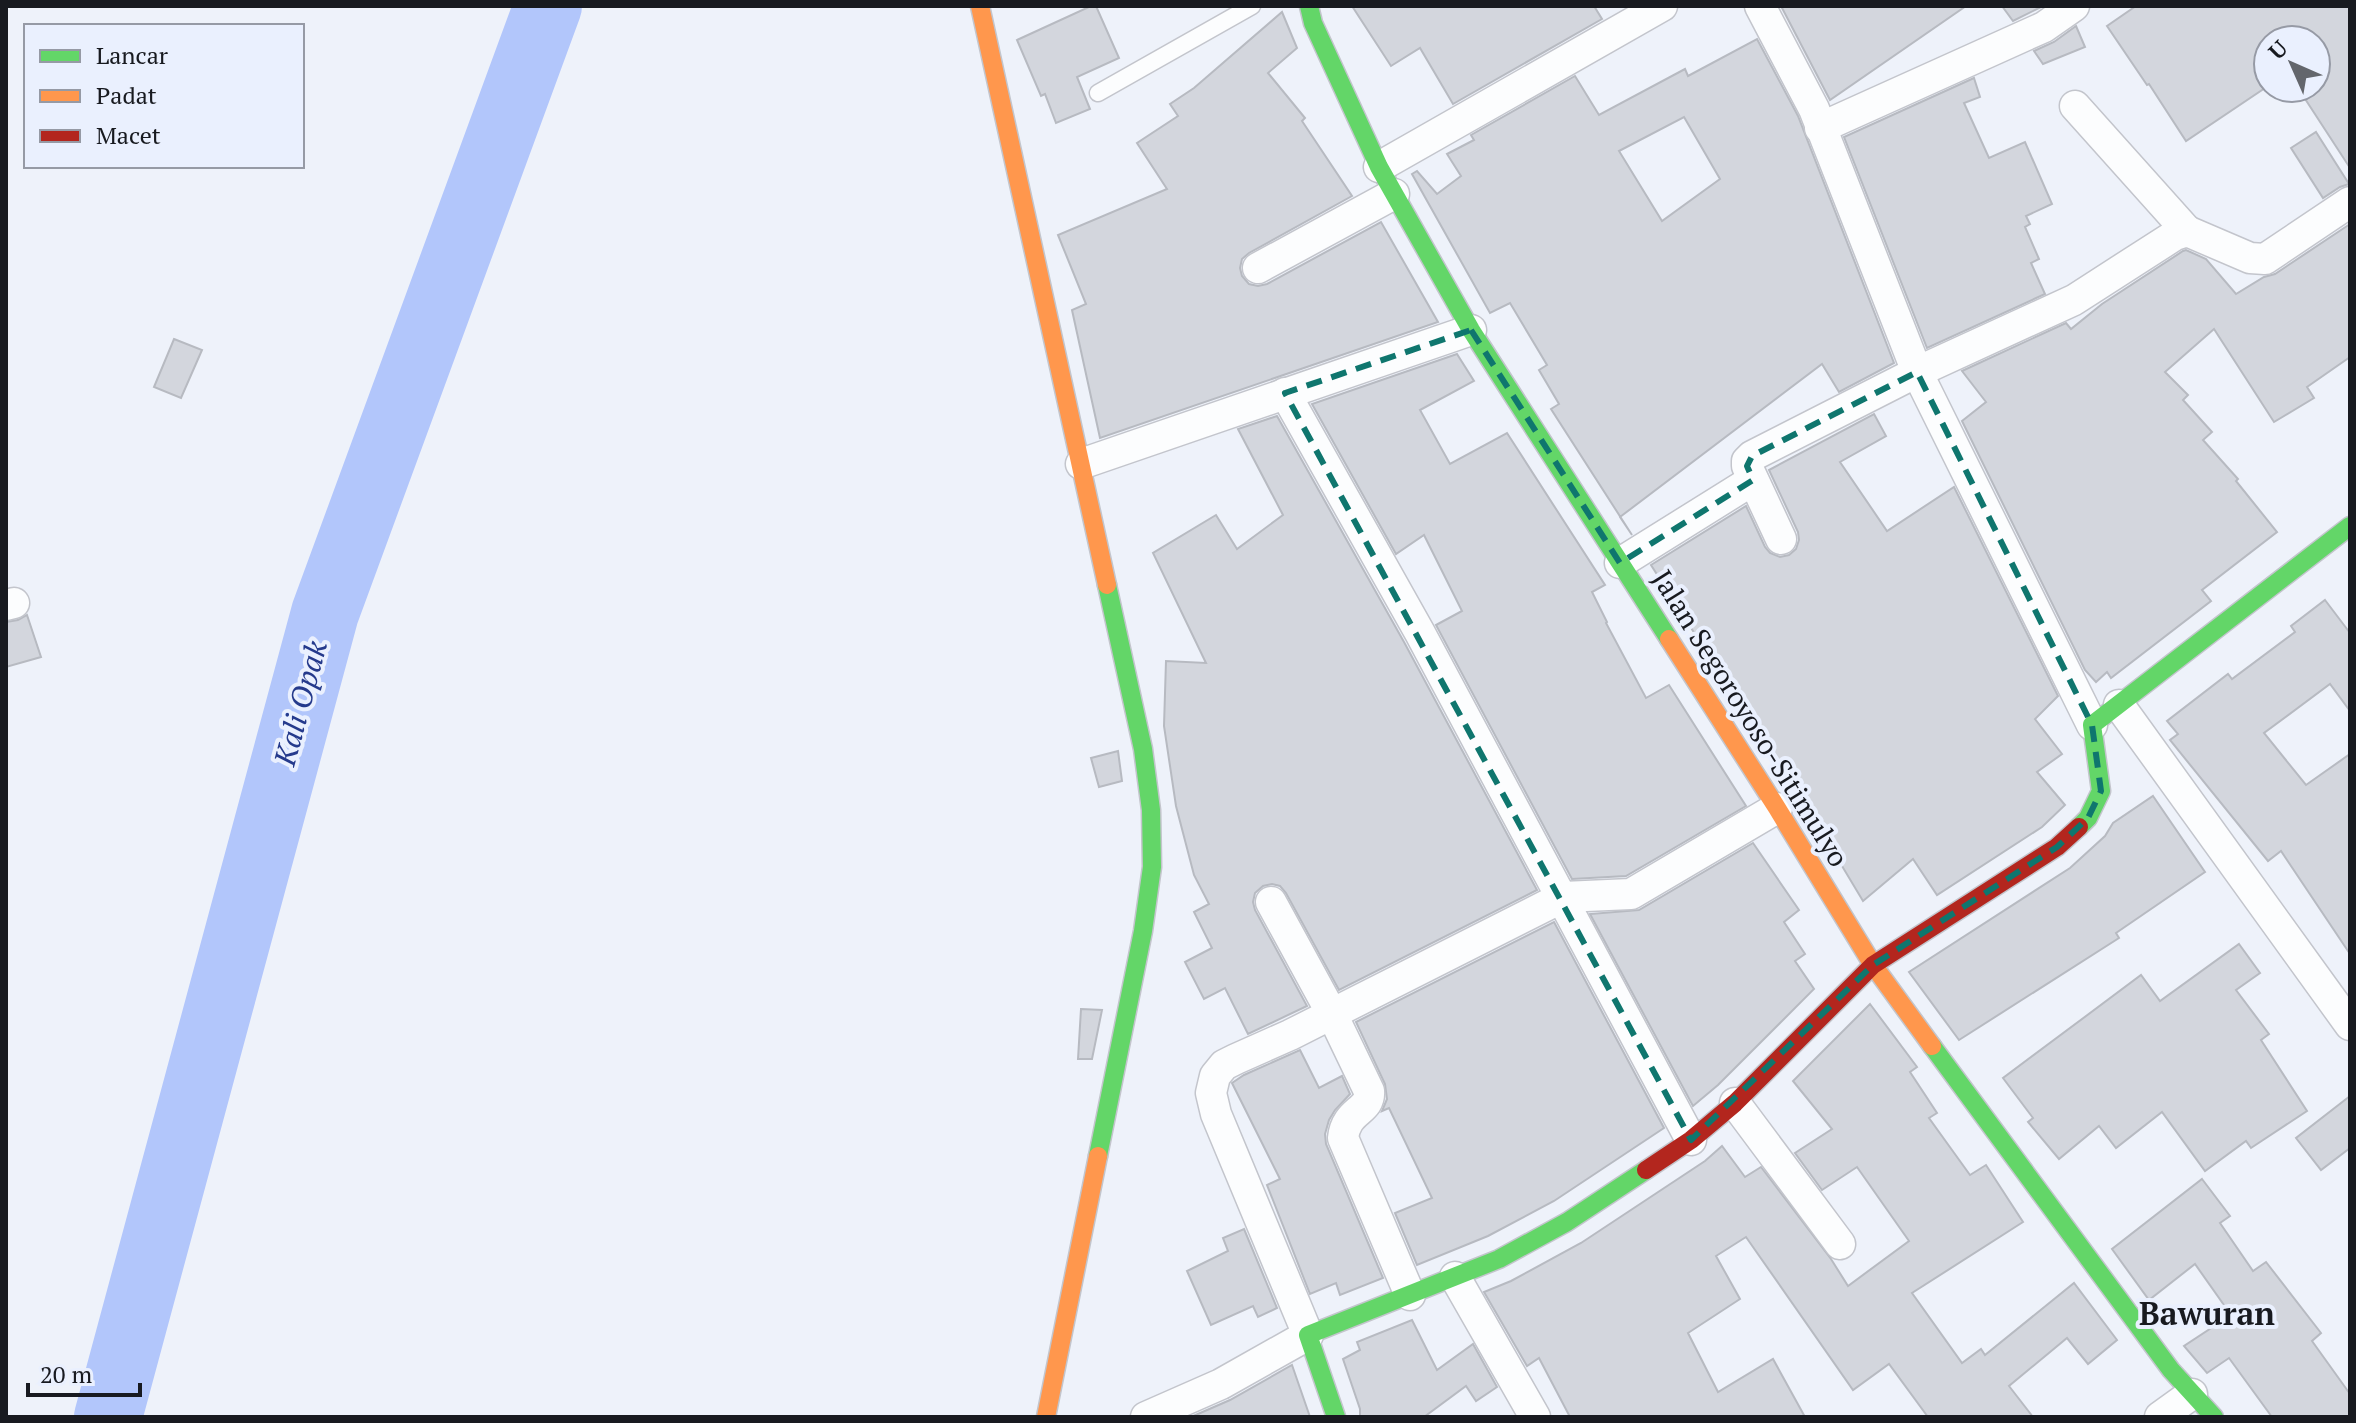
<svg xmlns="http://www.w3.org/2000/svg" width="2356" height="1423" font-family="'PT Serif',serif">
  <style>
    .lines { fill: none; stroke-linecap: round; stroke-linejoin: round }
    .river { stroke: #b2c6fb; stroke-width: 68 }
    .building { fill: #d3d6dd; stroke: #b7bac1; stroke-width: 2; fill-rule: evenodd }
    .lane-casing { stroke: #c3c5cc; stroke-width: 19 }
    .street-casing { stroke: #c3c5cc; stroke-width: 33 }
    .fast-casing { stroke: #c3c5cc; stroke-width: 21 }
    .slow-casing { stroke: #c3c5cc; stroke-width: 21 }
    .jam-casing { stroke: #c3c5cc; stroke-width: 21 }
    .lane { stroke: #fcfdfe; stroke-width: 16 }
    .street { stroke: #fcfdfe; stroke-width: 30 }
    .fast { stroke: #63d668; stroke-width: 18 }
    .slow { stroke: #ff974d; stroke-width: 18 }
    .jam { stroke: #b3261e; stroke-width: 18 }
    .marked { fill: none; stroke: #0f766e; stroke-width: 6; stroke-dasharray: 16 10; stroke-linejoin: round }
    .labels { text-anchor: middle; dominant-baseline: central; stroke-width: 8; stroke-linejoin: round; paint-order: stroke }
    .street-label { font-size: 28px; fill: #181a20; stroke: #eaf0fe }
    .water-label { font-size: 30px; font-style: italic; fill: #253a8c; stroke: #eaf0fe }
    .quarter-label { font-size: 32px; font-weight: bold; fill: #181a20; stroke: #eaf0fe }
  </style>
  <rect width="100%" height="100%" fill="#eef2fa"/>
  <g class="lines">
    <!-- river -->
    <path class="river" d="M 108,1417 L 325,613 L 548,6"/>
  </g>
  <!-- building -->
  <g class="building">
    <path d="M 1091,6 L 1096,6 L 1119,58 L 1077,77 L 1090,109 L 1056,123 L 1045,94 L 1041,96 L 1017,40 Z"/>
    <path d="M 1352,6 L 1594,6 L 1602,19 L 1453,104 L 1420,48 L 1391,66 Z"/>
    <path d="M 1781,6 L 1966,6 L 1830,100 Z"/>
    <path d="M 2002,6 L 2043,6 L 2013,21 Z"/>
    <path d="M 2136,6 L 2350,6 L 2350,168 L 2298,88 L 2316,88 L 2316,40 L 2268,40 L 2268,86 L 2186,141 L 2149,84 L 2147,85 L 2107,26 Z"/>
    <path d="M 1282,12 L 1297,48 L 1268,73 L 1305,118 L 1302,121 L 1352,196 L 1249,253 L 1242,259 L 1240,268 L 1242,276 L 1249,284 L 1258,286 L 1267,284 L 1381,222 L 1438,322 L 1100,438 L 1072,310 L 1086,304 L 1058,235 L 1167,189 L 1137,143 L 1178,116 L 1170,104 L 1194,88 Z"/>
    <path d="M 2076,26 L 2085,47 L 2043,64 L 2034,51 L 2054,42 Z"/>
    <path d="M 1757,39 L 1798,116 L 1894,363 L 1839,392 L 1822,364 L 1620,517 L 1632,535 L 1551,409 L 1559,404 L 1539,370 L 1547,365 L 1510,303 L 1490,313 L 1412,174 L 1417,171 L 1437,194 L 1461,176 L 1447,154 L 1474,140 L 1471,135 L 1575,76 L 1599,115 L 1685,69 L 1688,76 ZM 1684,117 L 1720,179 L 1662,221 L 1619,151 Z"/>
    <path d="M 1974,78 L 1980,97 L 1964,103 L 1989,158 L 2025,142 L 2052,204 L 2026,216 L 2030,224 L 2025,227 L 2039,259 L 2031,263 L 2045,294 L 1927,348 L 1844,137 Z"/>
    <path d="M 2316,132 L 2349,184 L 2340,187 L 2323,198 L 2291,148 Z"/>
    <path d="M 2350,224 L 2350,357 L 2307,387 L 2314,398 L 2274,422 L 2214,329 L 2165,372 L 2188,395 L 2183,400 L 2212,432 L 2203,440 L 2238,479 L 2236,481 L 2277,532 L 2202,590 L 2211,601 L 2111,678 L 2107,672 L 2096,682 L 2085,670 L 1962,421 L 1986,402 L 1962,371 L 2066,323 L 2071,329 L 2102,304 L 2183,251 L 2186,250 L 2206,259 L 2236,294 L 2264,277 L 2275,274 Z"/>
    <path d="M 174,339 L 202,350 L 181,398 L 154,387 Z"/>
    <path d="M 1457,354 L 1474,381 L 1420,410 L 1450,464 L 1507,433 L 1605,585 L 1592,592 L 1607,622 L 1606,623 L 1646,698 L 1669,685 L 1746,806 L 1626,876 L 1572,879 L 1436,625 L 1462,611 L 1424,535 L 1396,554 L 1312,404 Z"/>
    <path d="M 1874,414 L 1886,436 L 1840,462 L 1887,531 L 1954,487 L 2058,696 L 2035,719 L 2062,754 L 2037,772 L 2065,805 L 2042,827 L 1937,895 L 1913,859 L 1863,901 L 1833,851 L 1838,846 L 1818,827 L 1651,565 L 1746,506 L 1765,547 L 1770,553 L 1780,557 L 1789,555 L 1796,549 L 1799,540 L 1798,532 L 1769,470 Z"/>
    <path d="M 1277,416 L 1404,642 L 1537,890 L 1339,990 L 1286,893 L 1280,886 L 1272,884 L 1263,886 L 1255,893 L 1253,902 L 1255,910 L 1307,1006 L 1248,1034 L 1225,988 L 1204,999 L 1185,962 L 1212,948 L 1194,912 L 1209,904 L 1194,875 L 1176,806 L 1164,726 L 1166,661 L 1206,663 L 1153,553 L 1216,515 L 1237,549 L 1283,515 L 1238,429 Z"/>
    <path d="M 2325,600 L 2350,633 L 2350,711 L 2330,684 L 2264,733 L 2306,785 L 2350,754 L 2350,954 L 2281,851 L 2268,861 L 2170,740 L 2178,734 L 2167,721 L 2228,674 L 2232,679 L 2295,632 L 2291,626 Z"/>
    <path d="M 27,615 L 41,657 L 6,667 L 6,622 L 18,620 Z"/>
    <path d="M 1118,751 L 1122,781 L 1099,787 L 1091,758 Z"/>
    <path d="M 2153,796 L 2205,872 L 2116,933 L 2119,938 L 1959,1040 L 1909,972 L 2070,868 L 2105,836 L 2113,823 Z"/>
    <path d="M 1753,843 L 1799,910 L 1784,922 L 1805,954 L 1795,961 L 1814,989 L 1718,1085 L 1693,1106 L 1590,914 L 1639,910 Z"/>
    <path d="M 1554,922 L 1664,1128 L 1554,1201 L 1488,1236 L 1417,1265 L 1395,1213 L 1432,1198 L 1389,1108 L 1382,1111 L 1387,1099 L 1385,1084 L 1356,1022 Z"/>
    <path d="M 2239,944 L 2260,973 L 2236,990 L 2269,1034 L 2261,1040 L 2307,1111 L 2251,1148 L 2246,1141 L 2205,1171 L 2162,1112 L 2116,1148 L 2099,1126 L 2059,1159 L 2028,1122 L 2033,1118 L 2003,1078 L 2141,975 L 2160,1001 Z"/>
    <path d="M 1870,1004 L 1917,1067 L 1910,1072 L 1937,1113 L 1929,1118 L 1970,1175 L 1986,1165 L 2023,1222 L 1912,1293 L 1962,1363 L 1981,1349 L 1985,1355 L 2074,1283 L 2117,1340 L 2088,1364 L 2067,1338 L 2009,1386 L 2033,1417 L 1928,1417 L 1889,1364 L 1853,1390 L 1746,1237 L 1716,1256 L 1740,1299 L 1688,1333 L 1718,1392 L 1773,1359 L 1805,1417 L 1570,1417 L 1539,1358 L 1527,1366 L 1484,1292 L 1511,1281 L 1581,1243 L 1705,1161 L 1722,1146 L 1745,1177 L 1761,1167 L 1831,1259 L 1848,1286 L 1909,1241 L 1857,1167 L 1822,1190 L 1795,1153 L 1832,1129 L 1793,1081 Z"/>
    <path d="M 1081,1009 L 1102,1010 L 1092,1059 L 1078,1059 Z"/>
    <path d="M 1300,1050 L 1319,1088 L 1342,1076 L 1350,1094 L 1335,1110 L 1329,1120 L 1325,1134 L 1326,1144 L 1383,1278 L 1340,1295 L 1336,1283 L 1310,1294 L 1267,1185 L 1280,1179 L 1232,1083 L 1244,1075 Z"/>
    <path d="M 2350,1096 L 2350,1148 L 2321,1170 L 2296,1138 Z"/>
    <path d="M 2202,1179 L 2230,1216 L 2220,1223 L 2253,1271 L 2266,1262 L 2321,1333 L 2312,1341 L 2350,1394 L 2350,1417 L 2272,1417 L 2229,1358 L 2207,1373 L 2184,1346 L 2231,1315 L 2195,1264 L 2149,1300 L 2112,1249 Z"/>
    <path d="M 1244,1229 L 1277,1308 L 1258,1317 L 1253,1306 L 1211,1325 L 1187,1271 L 1228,1251 L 1223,1238 Z"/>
    <path d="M 1412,1320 L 1437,1370 L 1473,1344 L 1497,1387 L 1476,1401 L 1466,1386 L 1424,1417 L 1360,1417 L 1360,1409 L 1343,1359 L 1360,1350 L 1357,1342 Z"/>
    <path d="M 1292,1365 L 1310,1417 L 1191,1417 L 1230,1400 Z"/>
  </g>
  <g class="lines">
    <!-- lane casing -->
    <g class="lane-casing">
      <path id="lane" d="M 1098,93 L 1252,6"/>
    </g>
    <!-- street casing -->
    <g class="street-casing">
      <g id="street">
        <path d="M 1760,6 L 1814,109 L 1917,372 L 2092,725"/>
        <path d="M 2075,106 L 2187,231"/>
        <path d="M 1820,128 L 2044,27 L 2074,6"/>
        <path d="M 1379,167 L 1662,6"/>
        <path d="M 1258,268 L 1394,194"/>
        <path d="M 1285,393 L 1420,633 L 1691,1140"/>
        <path d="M 1081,464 L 1471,330"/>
        <path d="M 1781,539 L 1747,466 L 1747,461 L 1752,456 L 1917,372 L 2074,300 L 2175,235 L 2187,231 L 2250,258 L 2265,259 L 2350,202"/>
        <path d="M 1620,563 L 1753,480"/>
        <path d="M 6,605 L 14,603"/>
        <path d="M 2119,705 L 2350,1025"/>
        <path d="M 1271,902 L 1332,1014 L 1369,1091 C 1371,1112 1346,1109 1343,1138 L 1410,1295"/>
        <path d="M 1735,1103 L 1840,1244"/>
        <path d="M 1455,1277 L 1535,1417"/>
        <path d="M 1146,1417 L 1221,1384 L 1308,1335 L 1216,1114 L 1211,1093 L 1215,1076 L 1224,1065 L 1236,1059 L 1290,1035 L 1563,897 L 1631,894 L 1777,808"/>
        <path d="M 2160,1417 L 2192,1394"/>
      </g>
    </g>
    <!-- fast casing -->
    <g class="fast-casing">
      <g id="fast">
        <path d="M 1309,6 L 1313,23 L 1379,167 L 1471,330 L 1669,639"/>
        <path d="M 2079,827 L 2088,818 L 2101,791 L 2092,725 L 2350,526"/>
        <path d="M 1932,1046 L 2171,1370 L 2214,1417"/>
        <path d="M 1098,1156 L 1143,931 L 1152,867 L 1151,810 L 1143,749 L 1107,585"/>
        <path d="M 1336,1417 L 1308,1335 L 1499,1259 L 1567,1222 L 1646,1170"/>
      </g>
    </g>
    <!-- slow casing -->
    <g class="slow-casing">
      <g id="slow">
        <path d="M 980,6 L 1107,585"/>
        <path d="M 1669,639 L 1777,808 L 1873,965 L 1932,1046"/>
        <path d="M 1046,1417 L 1098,1156"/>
      </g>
    </g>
    <!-- jam casing -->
    <g class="jam-casing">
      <path id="jam" d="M 1646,1170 L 1691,1140 L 1735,1103 L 1873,965 L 2057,847 L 2079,827"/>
    </g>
    <!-- lane -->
    <use href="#lane" class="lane"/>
    <!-- street -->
    <use href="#street" class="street"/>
    <!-- fast -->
    <use href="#fast" class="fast"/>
    <!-- slow -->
    <use href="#slow" class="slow"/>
    <!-- jam -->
    <use href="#jam" class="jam"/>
  </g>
  <!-- marked area -->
  <path class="marked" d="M 1471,330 L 1620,563 L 1753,480 L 1747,466 L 1752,456 L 1917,372 L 2092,725 L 2101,791 L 2088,818 L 2057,847 L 1873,965 L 1691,1140 L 1285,393 Z"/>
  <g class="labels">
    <!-- street labels -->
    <g class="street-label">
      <text transform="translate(1751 718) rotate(58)">Jalan Segoroyoso-Sitimulyo</text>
    </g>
    <!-- water labels -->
    <g class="water-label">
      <text transform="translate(300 703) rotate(-75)">Kali Opak</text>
    </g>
    <!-- quarter labels -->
    <g class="quarter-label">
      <text x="2207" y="1313">Bawuran</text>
    </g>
  </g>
  <!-- border -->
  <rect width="2356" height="1423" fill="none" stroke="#181a20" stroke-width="16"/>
  <!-- legend -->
  <rect x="24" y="24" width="280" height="144" fill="#eaf0fe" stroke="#969aa5" stroke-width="2"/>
  <rect x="40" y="50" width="40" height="12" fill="#63d668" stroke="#969aa5" stroke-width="2"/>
  <text x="96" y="64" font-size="24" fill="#181a20">Lancar</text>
  <rect x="40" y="90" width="40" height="12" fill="#ff974d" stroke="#969aa5" stroke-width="2"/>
  <text x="96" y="104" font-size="24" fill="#181a20">Padat</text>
  <rect x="40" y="130" width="40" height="12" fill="#b3261e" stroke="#969aa5" stroke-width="2"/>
  <text x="96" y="144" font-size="24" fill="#181a20">Macet</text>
  <!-- north arrow -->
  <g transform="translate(2292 64) rotate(315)"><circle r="38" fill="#eaf0fe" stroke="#969aa5" stroke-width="2"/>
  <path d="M0-6L14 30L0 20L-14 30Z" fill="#63666c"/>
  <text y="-12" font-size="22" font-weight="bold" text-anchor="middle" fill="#181a20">U</text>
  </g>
  <!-- scale -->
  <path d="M28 1383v12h112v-12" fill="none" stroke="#181a20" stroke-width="4"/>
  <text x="40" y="1383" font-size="24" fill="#181a20" stroke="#eaf0fe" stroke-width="6" paint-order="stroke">20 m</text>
</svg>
